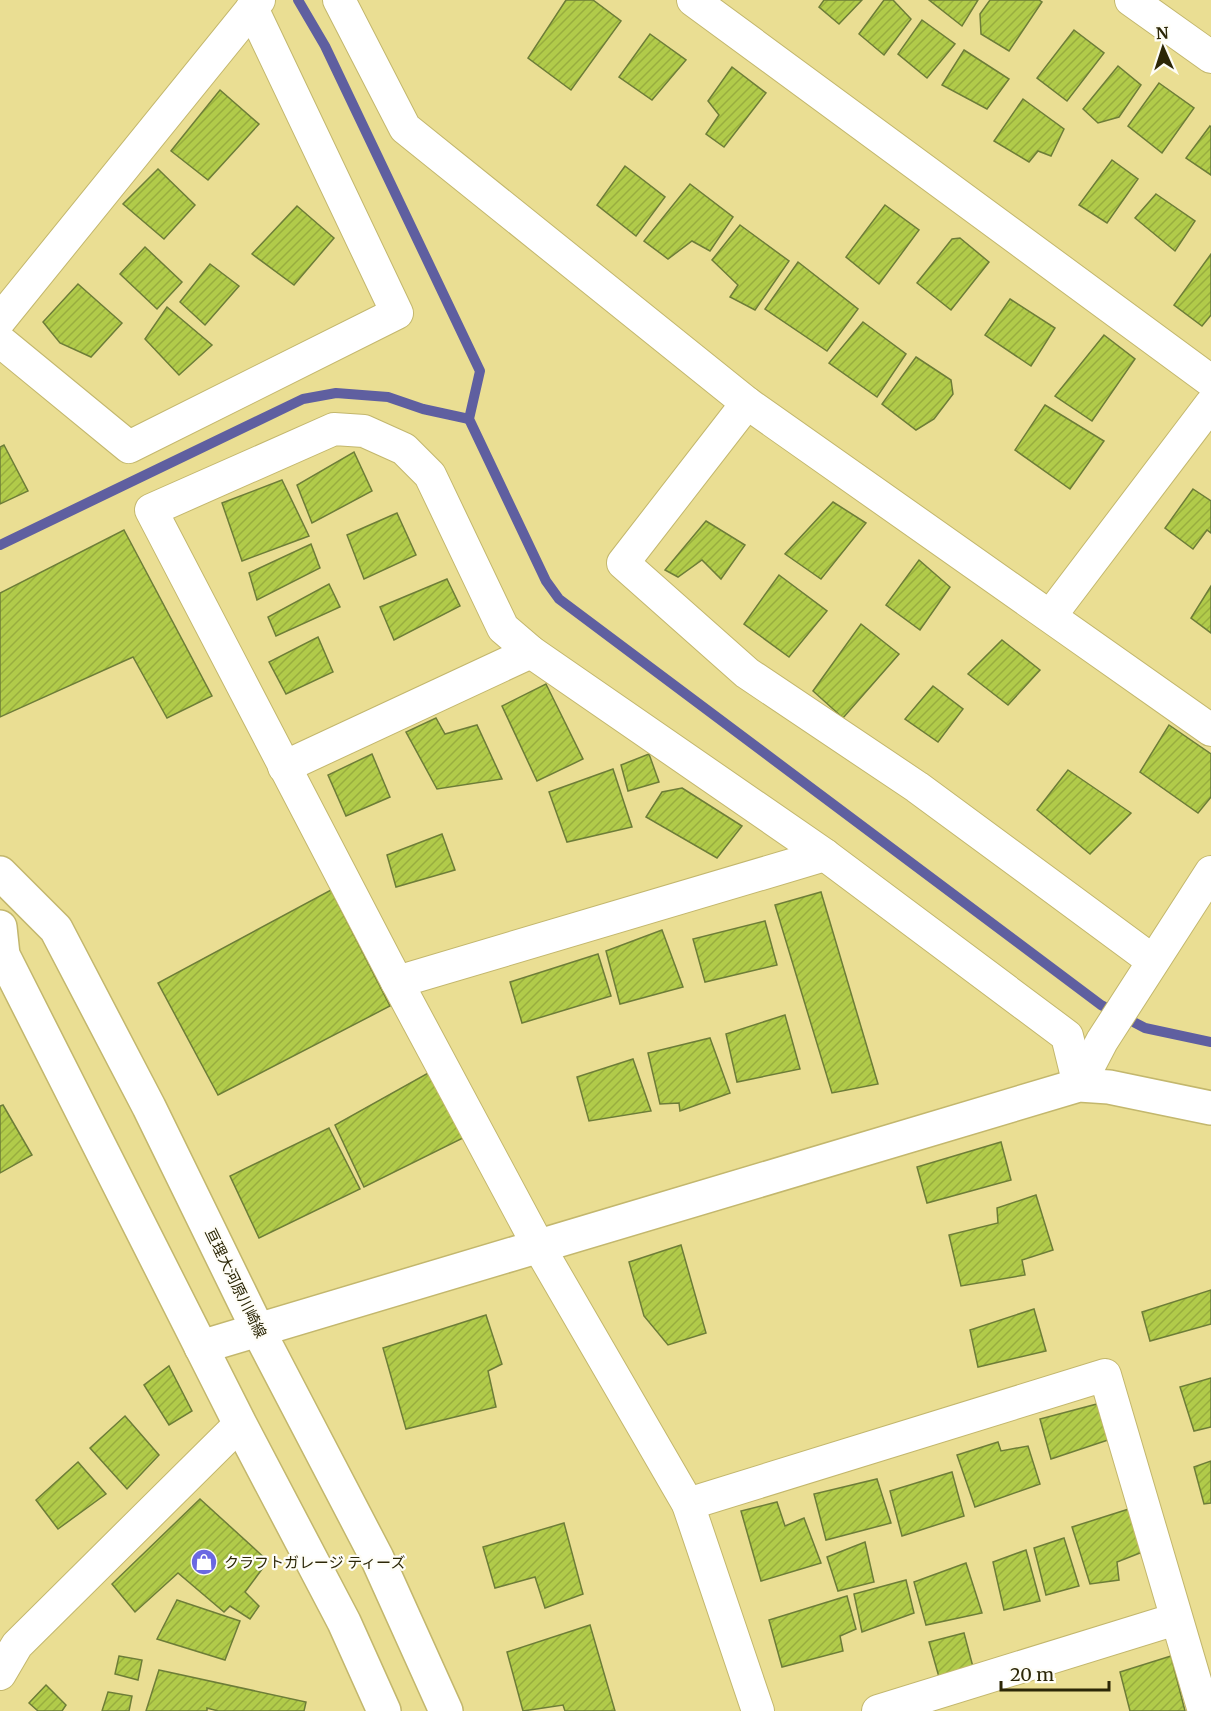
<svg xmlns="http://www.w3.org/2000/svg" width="1211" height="1711" font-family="Merriweather,'Noto Sans JP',serif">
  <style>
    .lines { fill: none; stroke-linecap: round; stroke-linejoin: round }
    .stream { stroke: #5f5fa0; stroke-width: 10 }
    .building { fill: url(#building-hatch); stroke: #6d7d38; stroke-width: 1.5 }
    .minor-casing { stroke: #c3b76d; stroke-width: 34 }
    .tertiary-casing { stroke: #c3b76d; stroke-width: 36 }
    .primary-casing { stroke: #c3b76d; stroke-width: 36 }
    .minor { stroke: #fff; stroke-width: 32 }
    .tertiary { stroke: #fff; stroke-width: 33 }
    .primary { stroke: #fff; stroke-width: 33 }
    .labels { text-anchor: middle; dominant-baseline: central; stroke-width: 4.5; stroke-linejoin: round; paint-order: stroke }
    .street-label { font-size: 15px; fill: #2c2707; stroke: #fefdf6 }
    .poi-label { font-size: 15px; fill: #2c2707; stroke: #fefdf6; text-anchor: start }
  </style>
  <defs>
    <pattern id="building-hatch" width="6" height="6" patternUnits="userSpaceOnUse" patternTransform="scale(1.5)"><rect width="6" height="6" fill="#b1cb4a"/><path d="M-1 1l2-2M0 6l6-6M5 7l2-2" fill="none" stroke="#98ae3f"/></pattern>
  </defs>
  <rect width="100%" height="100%" fill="#eade93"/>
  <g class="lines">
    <!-- stream -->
    <g class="stream">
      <path d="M 298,0 L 325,46 L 480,371 L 469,419 L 546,581 L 559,599 L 1101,1005 L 1145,1028 L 1211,1042"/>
      <path d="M 0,545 L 303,399 L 336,393 L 388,397 L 423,409 L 469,419"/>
    </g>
  </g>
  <!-- building -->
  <g class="building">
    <path d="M 566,0 L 593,0 L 621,21 L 571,90 L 528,58 Z"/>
    <path d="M 824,0 L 862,0 L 839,24 L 819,7 Z"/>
    <path d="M 884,0 L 893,0 L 911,19 L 884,55 L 859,34 Z"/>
    <path d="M 929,0 L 978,0 L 962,26 Z"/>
    <path d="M 990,0 L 1039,0 L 1042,2 L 1009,51 L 981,34 L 980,14 Z"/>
    <path d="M 922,20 L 955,44 L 927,78 L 898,54 Z"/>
    <path d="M 1074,30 L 1104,53 L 1067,101 L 1037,78 Z"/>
    <path d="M 650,34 L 686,60 L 652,100 L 619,77 Z"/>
    <path d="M 964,50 L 1009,79 L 987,109 L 942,85 Z"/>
    <path d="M 1118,66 L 1141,85 L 1119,117 L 1098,123 L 1083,109 Z"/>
    <path d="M 732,67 L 766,93 L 724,147 L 706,134 L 719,115 L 708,101 Z"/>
    <path d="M 1159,83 L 1194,108 L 1162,153 L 1128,126 Z"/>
    <path d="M 220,90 L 259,124 L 208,180 L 171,151 Z"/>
    <path d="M 1023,99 L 1064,129 L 1051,156 L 1038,151 L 1029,162 L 994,141 Z"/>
    <path d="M 1210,126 L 1211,127 L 1211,175 L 1186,158 Z"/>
    <path d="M 1112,160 L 1138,179 L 1107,223 L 1079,205 Z"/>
    <path d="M 625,166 L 665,197 L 636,236 L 597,205 Z"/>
    <path d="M 158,169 L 195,205 L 164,239 L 123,204 Z"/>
    <path d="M 690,184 L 733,217 L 710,251 L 692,241 L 668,259 L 644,241 Z"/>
    <path d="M 1156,194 L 1195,221 L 1175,251 L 1135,218 Z"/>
    <path d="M 885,205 L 919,230 L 879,284 L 846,257 Z"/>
    <path d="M 297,206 L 334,238 L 294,285 L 252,254 Z"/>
    <path d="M 740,225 L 789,261 L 755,310 L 730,297 L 738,285 L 712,260 Z"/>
    <path d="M 960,238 L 989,262 L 951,310 L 917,283 L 952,239 Z"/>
    <path d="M 145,247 L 182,282 L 157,309 L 120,274 Z"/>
    <path d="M 1211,254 L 1211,315 L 1202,326 L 1174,305 Z"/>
    <path d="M 798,262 L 858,309 L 827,351 L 765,309 Z"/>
    <path d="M 210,264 L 239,286 L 205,325 L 180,302 Z"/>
    <path d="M 78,284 L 122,323 L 91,357 L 60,343 L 43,322 Z"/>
    <path d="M 1010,299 L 1055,328 L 1031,366 L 985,335 Z"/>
    <path d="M 167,307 L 212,345 L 179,375 L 145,339 Z"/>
    <path d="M 863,322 L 906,354 L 877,397 L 829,363 Z"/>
    <path d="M 1104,335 L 1135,359 L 1092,421 L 1055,396 Z"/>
    <path d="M 916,357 L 951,380 L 953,394 L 934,419 L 916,430 L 882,404 Z"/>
    <path d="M 1045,405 L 1104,441 L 1070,489 L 1015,450 Z"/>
    <path d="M 4,445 L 28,491 L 0,504 L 0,447 Z"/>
    <path d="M 354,452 L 372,491 L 312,523 L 297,485 Z"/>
    <path d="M 282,480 L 309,536 L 242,561 L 222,503 Z"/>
    <path d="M 1193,489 L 1211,501 L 1211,533 L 1207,530 L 1193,549 L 1165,528 Z"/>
    <path d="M 833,502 L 866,523 L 821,579 L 785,554 Z"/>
    <path d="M 397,513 L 416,555 L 364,579 L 347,535 Z"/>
    <path d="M 706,521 L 745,545 L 721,579 L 702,560 L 678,577 L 665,570 Z"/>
    <path d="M 124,530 L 212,696 L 167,718 L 133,657 L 0,717 L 0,593 Z"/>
    <path d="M 311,544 L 320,568 L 257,600 L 249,573 Z"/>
    <path d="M 919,560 L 950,587 L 920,630 L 886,605 Z"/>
    <path d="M 779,575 L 827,611 L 789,657 L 744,624 Z"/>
    <path d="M 447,579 L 460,606 L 394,640 L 380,607 Z"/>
    <path d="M 329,584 L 340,607 L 276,636 L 268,617 Z"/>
    <path d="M 1211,586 L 1211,633 L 1191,618 Z"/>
    <path d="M 861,624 L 899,654 L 843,718 L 813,691 Z"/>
    <path d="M 318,637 L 333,672 L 286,694 L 269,662 Z"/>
    <path d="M 1002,640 L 1040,670 L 1008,705 L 968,674 Z"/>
    <path d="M 546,684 L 583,759 L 537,781 L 502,706 Z"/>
    <path d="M 933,686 L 963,709 L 938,742 L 905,719 Z"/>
    <path d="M 436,718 L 445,734 L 477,725 L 502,779 L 437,789 L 406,732 Z"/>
    <path d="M 1169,725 L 1211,754 L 1211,797 L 1198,813 L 1140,772 Z"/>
    <path d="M 372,754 L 390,797 L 346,816 L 328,775 Z"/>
    <path d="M 649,754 L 659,782 L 628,791 L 621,765 Z"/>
    <path d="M 613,769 L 632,827 L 567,842 L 549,792 Z"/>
    <path d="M 1068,770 L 1131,813 L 1090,854 L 1037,810 Z"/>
    <path d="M 682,788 L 742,826 L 717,858 L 646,817 L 662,792 Z"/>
    <path d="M 442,834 L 455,870 L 396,887 L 387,855 Z"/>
    <path d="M 331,890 L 390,1006 L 218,1095 L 158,983 Z"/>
    <path d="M 821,892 L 878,1084 L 832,1093 L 775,905 Z"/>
    <path d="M 765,921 L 777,965 L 705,982 L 693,939 Z"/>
    <path d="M 662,930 L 683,987 L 620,1004 L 606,951 Z"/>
    <path d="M 598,954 L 611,996 L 522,1023 L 510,982 Z"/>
    <path d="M 785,1015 L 800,1069 L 737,1082 L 726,1034 Z"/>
    <path d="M 710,1038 L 730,1093 L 680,1111 L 679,1103 L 660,1104 L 648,1053 Z"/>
    <path d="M 633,1059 L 651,1111 L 589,1121 L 577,1077 Z"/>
    <path d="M 430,1072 L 465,1137 L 364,1187 L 335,1125 Z"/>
    <path d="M 3,1105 L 32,1155 L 0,1173 L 0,1106 Z"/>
    <path d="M 329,1128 L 360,1189 L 259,1238 L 230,1176 Z"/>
    <path d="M 1001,1142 L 1011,1180 L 927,1203 L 917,1167 Z"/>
    <path d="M 1036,1195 L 1053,1250 L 1022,1260 L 1025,1275 L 961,1286 L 949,1235 L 998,1223 L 997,1208 Z"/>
    <path d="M 681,1245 L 706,1333 L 668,1345 L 644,1316 L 629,1262 Z"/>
    <path d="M 1211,1290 L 1211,1324 L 1150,1341 L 1142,1312 Z"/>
    <path d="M 1034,1309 L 1046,1351 L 978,1367 L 970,1330 Z"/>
    <path d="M 486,1315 L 502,1364 L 488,1371 L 496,1407 L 406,1429 L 383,1348 Z"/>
    <path d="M 169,1366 L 192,1411 L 169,1425 L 144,1385 Z"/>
    <path d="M 1211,1378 L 1211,1427 L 1194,1431 L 1180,1387 Z"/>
    <path d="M 1097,1404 L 1108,1440 L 1051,1459 L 1040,1419 Z"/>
    <path d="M 125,1416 L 159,1455 L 127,1489 L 90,1448 Z"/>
    <path d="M 998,1442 L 1001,1451 L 1028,1446 L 1040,1484 L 975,1507 L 957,1455 Z"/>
    <path d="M 1211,1461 L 1211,1503 L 1204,1504 L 1194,1467 Z"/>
    <path d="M 78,1462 L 106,1494 L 58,1529 L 36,1500 Z"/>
    <path d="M 952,1472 L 964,1516 L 902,1536 L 890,1491 Z"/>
    <path d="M 877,1479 L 891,1523 L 826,1540 L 814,1494 Z"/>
    <path d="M 200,1499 L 268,1561 L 245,1592 L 259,1606 L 250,1619 L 230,1606 L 224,1612 L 178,1573 L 135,1612 L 112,1584 Z"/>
    <path d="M 777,1502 L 785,1526 L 804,1518 L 821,1563 L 761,1581 L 741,1511 Z"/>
    <path d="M 1132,1508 L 1145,1551 L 1117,1562 L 1119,1580 L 1090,1584 L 1072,1527 Z"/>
    <path d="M 564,1523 L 583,1594 L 545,1608 L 535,1577 L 495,1588 L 483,1547 Z"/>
    <path d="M 1064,1538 L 1079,1586 L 1046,1595 L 1034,1548 Z"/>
    <path d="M 865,1542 L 874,1582 L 838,1591 L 827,1557 Z"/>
    <path d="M 1026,1550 L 1040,1601 L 1004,1610 L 993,1562 Z"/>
    <path d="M 966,1563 L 982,1613 L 926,1625 L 914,1582 Z"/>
    <path d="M 906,1580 L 914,1613 L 862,1632 L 854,1594 Z"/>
    <path d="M 847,1596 L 856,1629 L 840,1636 L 843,1651 L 782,1667 L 769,1620 Z"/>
    <path d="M 177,1600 L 240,1621 L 225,1660 L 157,1639 Z"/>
    <path d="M 590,1625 L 615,1711 L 565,1711 L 563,1705 L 523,1711 L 507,1652 Z"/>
    <path d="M 964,1633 L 973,1667 L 939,1677 L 929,1642 Z"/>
    <path d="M 119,1656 L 142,1660 L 138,1680 L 115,1674 Z"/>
    <path d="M 1171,1656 L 1185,1711 L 1130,1711 L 1120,1672 Z"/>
    <path d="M 159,1670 L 306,1702 L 304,1711 L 218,1711 L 207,1708 L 207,1711 L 146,1711 Z"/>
    <path d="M 46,1685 L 66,1705 L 62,1711 L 38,1711 L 29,1703 Z"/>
    <path d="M 108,1692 L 132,1696 L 129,1711 L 102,1711 Z"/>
  </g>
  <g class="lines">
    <!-- minor casing -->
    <g class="minor-casing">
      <g id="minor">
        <path d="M 339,0 L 405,128 L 747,403 L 1211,730"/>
        <path d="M 693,0 L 1211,381"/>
        <path d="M 1131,0 L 1211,57"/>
        <path d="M 0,320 L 259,0"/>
        <path d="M 0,341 L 129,447 L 397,313 L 252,8"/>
        <path d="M 747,403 L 623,563 L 747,673 L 917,787 L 1153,961"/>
        <path d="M 1051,615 L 1211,404"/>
        <path d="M 284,767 L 531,652"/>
        <path d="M 397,982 L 825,855"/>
        <path d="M 1079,1085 L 1102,1041 L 1211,872"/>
        <path d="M 688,1504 L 1105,1375 L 1204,1711"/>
        <path d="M 0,1674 L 17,1645 L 240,1424"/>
        <path d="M 758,1711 L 688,1504 L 539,1247 L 397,982 L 151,510 L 334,429 L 364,431 L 404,449 L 430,475 L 503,628 L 531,652 L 825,855 L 1067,1036 L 1079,1085"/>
        <path d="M 878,1711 L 1176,1619"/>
      </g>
    </g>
    <!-- tertiary casing -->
    <g class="tertiary-casing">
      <path id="tertiary" d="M 201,1347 L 1079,1085 L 1109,1087 L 1211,1108"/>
    </g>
    <!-- primary casing -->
    <g class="primary-casing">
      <g id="primary">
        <path d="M 0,873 L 56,929 L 149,1107 L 257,1328 L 377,1558 L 446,1711"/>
        <path d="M 0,927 L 3,955 L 240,1424 L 344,1622 L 384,1711"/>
      </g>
    </g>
    <!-- minor -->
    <use href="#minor" class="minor"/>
    <!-- tertiary -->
    <use href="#tertiary" class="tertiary"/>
    <!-- primary -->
    <use href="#primary" class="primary"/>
  </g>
  <!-- icons -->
  <defs>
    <g id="shop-disc" transform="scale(1.35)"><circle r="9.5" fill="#6a68e2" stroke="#fefdf6"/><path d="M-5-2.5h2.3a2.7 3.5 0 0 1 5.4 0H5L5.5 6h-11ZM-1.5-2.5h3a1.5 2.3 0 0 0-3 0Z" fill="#fff"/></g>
  </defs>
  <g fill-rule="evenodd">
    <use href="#shop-disc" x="204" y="1562"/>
  </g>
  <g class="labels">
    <!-- street labels -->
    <g class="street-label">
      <text transform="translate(236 1283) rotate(64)">亘理大河原川崎線</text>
    </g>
    <!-- poi labels -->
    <g class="poi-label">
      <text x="224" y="1562">クラフトガレージ ティーズ</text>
    </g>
  </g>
  <!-- north arrow -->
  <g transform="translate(1163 48) rotate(357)" stroke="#fefdf6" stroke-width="4.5" paint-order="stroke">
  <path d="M0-4.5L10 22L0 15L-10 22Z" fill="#2c2707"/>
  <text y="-9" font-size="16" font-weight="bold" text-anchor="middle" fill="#2c2707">N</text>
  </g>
  <!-- scale -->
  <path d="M1001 1681v9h108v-9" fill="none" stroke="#2c2707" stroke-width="3"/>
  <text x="1010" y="1681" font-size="18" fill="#2c2707" stroke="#fefdf6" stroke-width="4.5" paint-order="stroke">20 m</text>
</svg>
